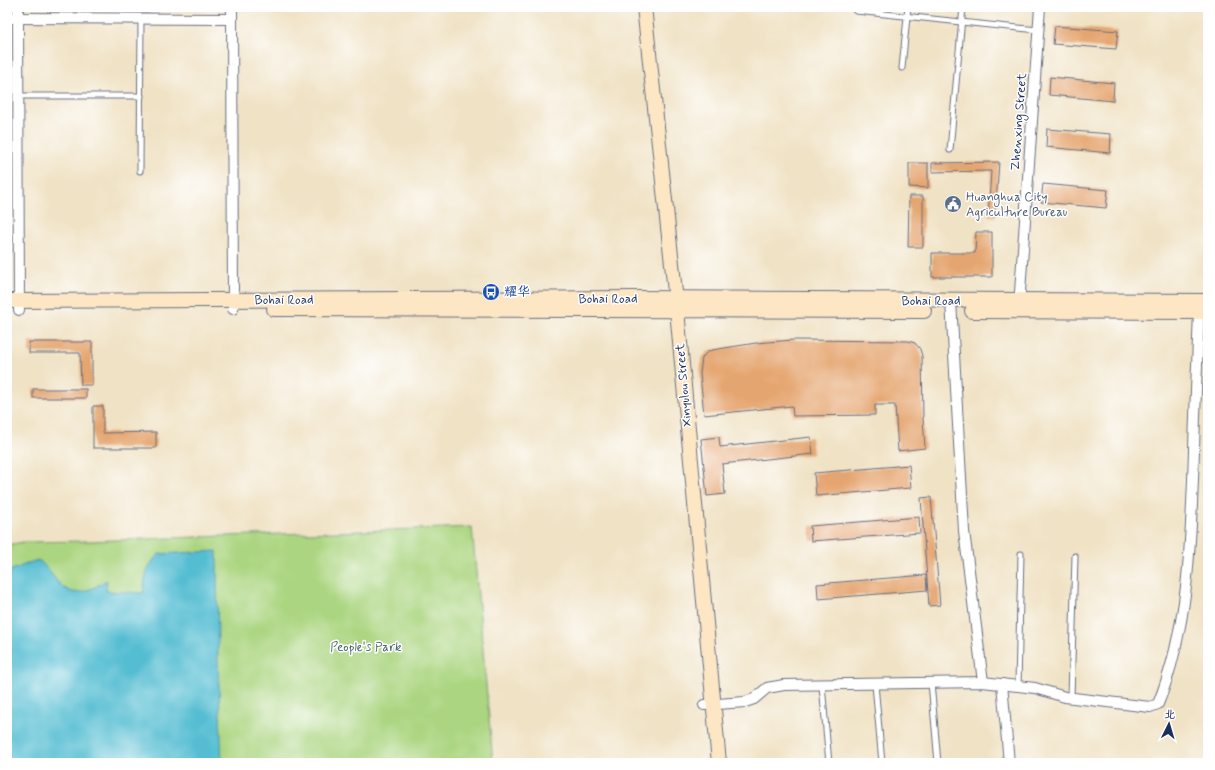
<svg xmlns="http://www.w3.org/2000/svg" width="1215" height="770" font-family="Mynerve,'LXGW WenKai TC',sans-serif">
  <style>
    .green { fill: #abd580; stroke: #63826f }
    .water { fill: #55bdd2; stroke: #387698 }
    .building { fill: #e5a570 }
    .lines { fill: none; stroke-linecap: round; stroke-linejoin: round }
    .lane-casing { stroke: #666e82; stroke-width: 7 }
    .street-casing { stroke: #666e82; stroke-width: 12 }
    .secondary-casing { stroke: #666e82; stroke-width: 16 }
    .lane { stroke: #fff; stroke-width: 5 }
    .street { stroke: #fff; stroke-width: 10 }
    .secondary { stroke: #fce6c4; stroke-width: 14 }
    .labels { text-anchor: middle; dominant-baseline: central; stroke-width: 3; stroke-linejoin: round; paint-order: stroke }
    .street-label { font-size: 13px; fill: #1b2f5e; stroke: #fff }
    .service-label { font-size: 13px; fill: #4e5e75; stroke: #fff; text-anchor: start }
    .transit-label { font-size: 13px; fill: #164399; stroke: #fff; text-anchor: start }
    .park-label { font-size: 13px; fill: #466168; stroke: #fff }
  </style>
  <rect width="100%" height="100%" fill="#fff"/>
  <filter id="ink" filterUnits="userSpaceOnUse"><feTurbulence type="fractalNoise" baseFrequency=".025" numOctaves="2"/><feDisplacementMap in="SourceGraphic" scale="8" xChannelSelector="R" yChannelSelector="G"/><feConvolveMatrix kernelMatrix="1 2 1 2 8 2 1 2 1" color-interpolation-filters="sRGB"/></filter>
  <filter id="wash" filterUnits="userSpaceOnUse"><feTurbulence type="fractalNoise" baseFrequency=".012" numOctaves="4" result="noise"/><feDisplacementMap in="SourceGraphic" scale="16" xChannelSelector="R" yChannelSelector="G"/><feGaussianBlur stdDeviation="0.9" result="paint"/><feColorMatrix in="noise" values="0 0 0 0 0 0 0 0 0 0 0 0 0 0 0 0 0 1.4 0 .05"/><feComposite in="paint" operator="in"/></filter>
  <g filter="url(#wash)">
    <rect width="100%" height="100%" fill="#f0e2c4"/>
    <!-- green -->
    <path class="green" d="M 472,527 L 493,763 L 7,763 L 7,545 L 23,542 L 88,541 Z"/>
    <!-- water -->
    <path class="water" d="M 217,551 L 218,661 L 222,763 L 7,763 L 7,572 L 34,561 L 40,561 C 55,574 63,602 90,589 C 96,587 101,583 107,580 L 106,591 L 143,593 C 146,574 145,569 159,554 Z"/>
    <g id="blocks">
      <!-- building -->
      <g class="building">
        <path d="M 1055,26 L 1118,31 L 1116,49 L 1053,44 Z"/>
        <path d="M 1050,77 L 1114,83 L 1113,101 L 1049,95 Z"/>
        <path d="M 1047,129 L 1111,134 L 1110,153 L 1046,147 Z"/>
        <path d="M 999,162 L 995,217 L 988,216 L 991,171 L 932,172 L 932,163 Z"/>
        <path d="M 909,163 L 928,163 L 928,188 L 909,187 Z"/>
        <path d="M 1043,184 L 1108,190 L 1106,208 L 1041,202 Z"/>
        <path d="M 909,196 L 923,196 L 923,247 L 908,247 Z"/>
        <path d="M 976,232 L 992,232 L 992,277 L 932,277 L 932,253 L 975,253 Z"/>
        <path d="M 793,340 L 908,341 L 915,343 L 920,349 L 922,356 L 923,418 L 925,448 L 898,451 L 895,405 L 875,405 L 875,415 L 793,416 L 792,406 L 704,415 L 700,374 L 702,358 L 707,352 L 712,350 L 756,343 Z"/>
        <path d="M 29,342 L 92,342 L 92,385 L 81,385 L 80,353 L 29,353 Z"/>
        <rect x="33" y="389" width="53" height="9"/>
        <path d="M 93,406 L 103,406 L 103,433 L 156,432 L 156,448 L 93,448 Z"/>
        <path d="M 719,437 L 720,447 L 811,437 L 813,454 L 722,464 L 725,494 L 707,496 L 701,439 Z"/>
        <path d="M 909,465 L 911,488 L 816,496 L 814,473 Z"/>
        <path d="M 931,497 L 940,605 L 929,606 L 921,498 Z"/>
        <path d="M 919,517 L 920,533 L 811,541 L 810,526 Z"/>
        <path d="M 926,575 L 927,590 L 818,599 L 817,584 Z"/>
      </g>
    </g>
  </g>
  <g filter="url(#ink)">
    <use href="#blocks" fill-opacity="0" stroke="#666e82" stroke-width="1"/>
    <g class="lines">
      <!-- lane casing -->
      <g class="lane-casing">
        <g id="lane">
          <path d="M 852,7 L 856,11 L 1038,30"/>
          <path d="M 902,68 L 908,7"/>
          <path d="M 18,96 L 141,96"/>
          <path d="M 950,150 L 963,7"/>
          <path d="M 140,171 L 141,18"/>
          <path d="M 931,682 L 938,763"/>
          <path d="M 875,684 L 882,763"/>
          <path d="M 822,685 L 829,763"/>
          <path d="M 1018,686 L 1021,554"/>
          <path d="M 1071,697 L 1075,556"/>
        </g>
      </g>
      <!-- street casing -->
      <g class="street-casing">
        <g id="street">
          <path d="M 18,7 L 19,310"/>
          <path d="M 232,7 L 233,309"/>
          <path d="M 7,18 L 232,19"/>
          <path d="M 951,301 L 964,531 L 983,682"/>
          <path d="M 1019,306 L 1040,7"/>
          <path d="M 1002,684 L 1009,763"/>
          <path d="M 704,705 L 745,702 L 754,699 L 767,688 L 784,685 L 983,682 L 1035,688 L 1065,697 L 1150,707 L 1158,704 C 1190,624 1191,535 1194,451 C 1195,402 1198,354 1199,305"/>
        </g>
      </g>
      <!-- secondary casing -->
      <g class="secondary-casing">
        <g id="secondary">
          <path d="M 644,7 L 677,310 L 719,763"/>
          <path d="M 7,301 L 634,298 L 1208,301"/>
          <path d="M 274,309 L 924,311"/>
          <path d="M 972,311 L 1208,312"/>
        </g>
      </g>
      <!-- lane -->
      <use href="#lane" class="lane"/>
      <!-- street -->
      <use href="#street" class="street"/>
      <!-- secondary -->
      <use href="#secondary" class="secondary"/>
    </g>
  </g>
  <!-- icons -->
  <defs>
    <g id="civic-disc" transform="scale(0.9)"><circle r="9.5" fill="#5c6f8a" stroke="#fff"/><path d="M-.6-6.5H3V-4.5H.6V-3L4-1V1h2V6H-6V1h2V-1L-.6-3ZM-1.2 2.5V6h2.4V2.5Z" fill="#fff"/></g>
    <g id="bus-disc" transform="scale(0.9)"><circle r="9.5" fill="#1a4fb4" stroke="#fff"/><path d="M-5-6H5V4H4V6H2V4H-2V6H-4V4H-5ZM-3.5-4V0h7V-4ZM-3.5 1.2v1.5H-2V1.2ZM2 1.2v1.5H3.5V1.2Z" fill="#fff"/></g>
  </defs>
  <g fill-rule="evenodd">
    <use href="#civic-disc" x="953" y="204"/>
    <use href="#bus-disc" x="491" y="292"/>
  </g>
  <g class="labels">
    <!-- street labels -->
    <g class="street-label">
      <text transform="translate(1019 122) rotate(-86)">Zhenxing Street</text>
      <text x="608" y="299">Bohai Road</text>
      <text x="284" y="300">Bohai Road</text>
      <text x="931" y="301">Bohai Road</text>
      <text transform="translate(684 385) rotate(-95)">Xinyulou Street</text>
    </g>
    <!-- service labels -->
    <g class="service-label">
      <text x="966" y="197">Huanghua City<tspan x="966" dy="15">Agriculture Bureau</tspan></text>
    </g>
    <!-- transit labels -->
    <g class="transit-label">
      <text x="504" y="292">耀华</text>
    </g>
    <!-- park labels -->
    <g class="park-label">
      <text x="366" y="647">People's Park</text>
    </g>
  </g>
  <!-- margin -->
  <rect width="1215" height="770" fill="none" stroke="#fff" stroke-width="24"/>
  <!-- north arrow -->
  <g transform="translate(1169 724) rotate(5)" stroke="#ffffff" stroke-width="3" paint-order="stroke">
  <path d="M0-3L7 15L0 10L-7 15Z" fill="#1b2f5e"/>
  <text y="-6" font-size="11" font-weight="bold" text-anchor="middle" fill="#1b2f5e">北</text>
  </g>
</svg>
